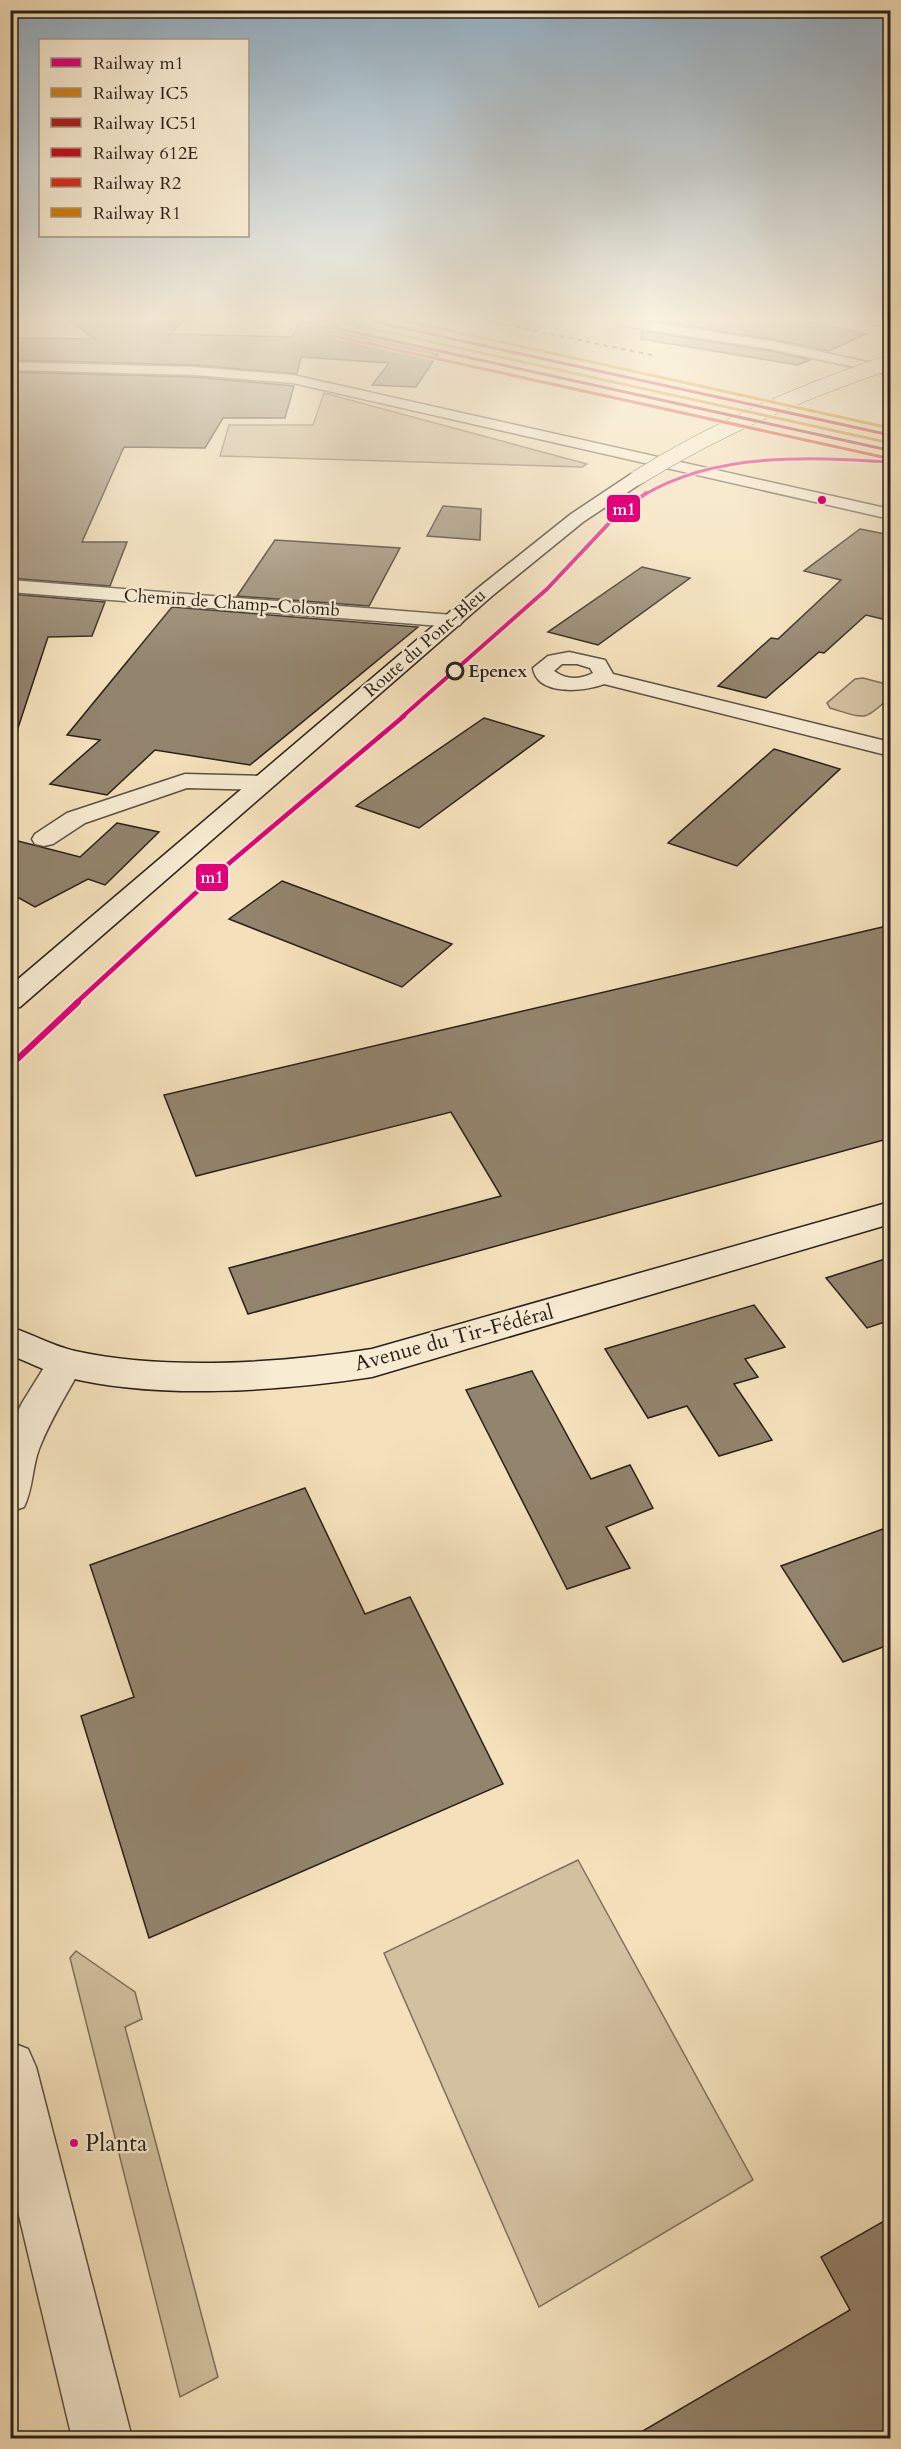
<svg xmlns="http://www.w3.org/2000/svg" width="901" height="2449" font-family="Cardo,serif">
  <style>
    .green { fill: #d2c09f; stroke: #7e705c; stroke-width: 1.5 }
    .building { fill: #93846d; stroke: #2a2018; stroke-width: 1.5 }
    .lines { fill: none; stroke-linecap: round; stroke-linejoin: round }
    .street-casing { stroke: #5c5041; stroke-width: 3 }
    .secondary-casing { stroke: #2a2018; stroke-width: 3 }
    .street { fill: #f8ecd3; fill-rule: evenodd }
    .secondary { fill: #f8ecd3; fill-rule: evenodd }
    .rail { stroke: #2a2018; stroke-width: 2; stroke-dasharray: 4.5 4.5; stroke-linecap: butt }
    .secondary-bridge-casing { stroke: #2a2018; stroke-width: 16; stroke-linecap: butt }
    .secondary-bridge { stroke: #f8ecd3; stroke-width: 15 }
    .rail-1-far3-casing { stroke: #f8ecd3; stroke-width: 5 }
    .rail-1-far2-casing { stroke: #f8ecd3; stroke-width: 7 }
    .rail-1-far1-casing { stroke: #f8ecd3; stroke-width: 8 }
    .rail-1-casing { stroke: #f8ecd3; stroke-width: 10 }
    .rail-2-casing { stroke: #f8ecd3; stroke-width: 5 }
    .rail-3-casing { stroke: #f8ecd3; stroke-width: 5 }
    .rail-4-casing { stroke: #f8ecd3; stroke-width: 5 }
    .rail-5-casing { stroke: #f8ecd3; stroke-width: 5 }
    .rail-6-casing { stroke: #f8ecd3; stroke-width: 5 }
    .rail-1-far3 { stroke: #e2007a; stroke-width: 3 }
    .rail-1-far2 { stroke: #e2007a; stroke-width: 4 }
    .rail-1-far1 { stroke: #e2007a; stroke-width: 4.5 }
    .rail-1 { stroke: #e2007a; stroke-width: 6 }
    .rail-2 { stroke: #d4811f; stroke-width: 3 }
    .rail-3 { stroke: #ad1f23; stroke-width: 3 }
    .rail-4 { stroke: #c50e1f; stroke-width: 3 }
    .rail-5 { stroke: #dd2e1d; stroke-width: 3 }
    .rail-6 { stroke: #d58004; stroke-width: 3 }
    .bus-dot { fill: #e5007d; stroke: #f8ecd3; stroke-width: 2 }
    .stop-dot { fill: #f8ecd3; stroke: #2a2018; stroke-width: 3 }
    .labels { text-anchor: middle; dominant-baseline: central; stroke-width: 4.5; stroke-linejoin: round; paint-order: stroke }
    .far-street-label { font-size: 18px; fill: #2a2018; stroke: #f8ecd3 }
    .far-stop-label { font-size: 18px; font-weight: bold; fill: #2a2018; stroke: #f8ecd3; text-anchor: start }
    .street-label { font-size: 21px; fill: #2a2018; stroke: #f8ecd3 }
    .near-bus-label { font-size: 24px; fill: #2a2018; stroke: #f8ecd3; text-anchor: start }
    .line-badge { stroke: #f8ecd3; stroke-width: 2 }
    .badge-label { font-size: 16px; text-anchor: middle; font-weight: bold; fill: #fff }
  </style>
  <rect width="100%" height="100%" fill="#f4e1bb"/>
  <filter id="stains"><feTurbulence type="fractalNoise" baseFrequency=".00333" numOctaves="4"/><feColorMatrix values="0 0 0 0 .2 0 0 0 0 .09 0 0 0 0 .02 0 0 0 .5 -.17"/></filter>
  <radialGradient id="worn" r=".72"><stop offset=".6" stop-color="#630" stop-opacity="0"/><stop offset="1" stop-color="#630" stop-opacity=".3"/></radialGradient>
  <!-- green -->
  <g class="green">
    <path d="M 324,393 L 587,464 L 582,467 L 220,456 L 229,425 L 313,425 Z"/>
    <path d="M 863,678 L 890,685 L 890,697 C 863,723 865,718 830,708 L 827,703 L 855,679 Z"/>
    <path d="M 578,1860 L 753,2180 L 539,2307 L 384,1953 Z"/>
    <path d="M 76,1951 L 135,1992 L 142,2019 L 125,2027 L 218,2377 L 180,2397 L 70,1958 Z"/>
  </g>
  <!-- building -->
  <g class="building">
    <path d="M 69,321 L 183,321 L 170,334 L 292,337 L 300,321 L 440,351 L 416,387 L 372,385 L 389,363 L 301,357 L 297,374 L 195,365 L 10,360 L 10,338 L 95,339 Z"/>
    <path d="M 656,321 L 805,321 L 866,334 L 829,351 L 771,339 Z"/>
    <path d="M 642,331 L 771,351 L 810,360 L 798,365 L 641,339 Z"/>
    <path d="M 10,372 L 195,377 L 294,386 L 285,418 L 223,418 L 205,448 L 124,447 L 82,542 L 127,542 L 110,586 L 10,578 Z"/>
    <path d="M 443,506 L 481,509 L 480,540 L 427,536 Z"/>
    <path d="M 860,529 L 891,535 L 891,621 L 866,615 L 824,653 L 819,652 L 766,698 L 718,686 L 771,638 L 778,639 L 841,580 L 804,571 Z"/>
    <path d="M 275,540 L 400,548 L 369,606 L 237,596 Z"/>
    <path d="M 642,567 L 690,578 L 598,645 L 548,632 Z"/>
    <path d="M 10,594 L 105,602 L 92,636 L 48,637 L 17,731 L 10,730 Z"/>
    <path d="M 172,607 L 418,627 L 250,765 L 155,750 L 107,795 L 50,784 L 100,740 L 67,735 Z"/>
    <path d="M 484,718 L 544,736 L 419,828 L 356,806 Z"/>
    <path d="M 774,749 L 840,769 L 737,866 L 668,843 Z"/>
    <path d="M 117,823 L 159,832 L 105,885 L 88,879 L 35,907 L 10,893 L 10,839 L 80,857 Z"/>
    <path d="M 282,881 L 452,944 L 402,987 L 229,919 Z"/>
    <path d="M 891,925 L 891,1138 L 248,1314 L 229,1268 L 501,1196 L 451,1112 L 196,1176 L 164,1095 Z"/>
    <path d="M 891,1257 L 891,1320 L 867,1328 L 826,1278 Z"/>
    <path d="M 754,1305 L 785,1347 L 745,1359 L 758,1377 L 734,1384 L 772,1440 L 719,1456 L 687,1406 L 648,1418 L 605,1349 Z"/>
    <path d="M 532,1371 L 591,1479 L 630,1465 L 653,1508 L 606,1527 L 630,1568 L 567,1589 L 466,1390 Z"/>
    <path d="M 305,1488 L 365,1614 L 410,1597 L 503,1784 L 149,1938 L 81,1716 L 134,1697 L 90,1565 Z"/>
    <path d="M 891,1526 L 891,1644 L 843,1662 L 781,1566 Z"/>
    <path d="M 891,2217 L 891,2439 L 629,2439 L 850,2310 L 821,2257 Z"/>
  </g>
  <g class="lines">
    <!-- street casing -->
    <g class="street-casing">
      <g id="street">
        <path d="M 610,321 L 642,321 L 771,341 L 890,367 L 890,375 L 771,349 L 617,325 Z"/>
        <path d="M 10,362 L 195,367 L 293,375 L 890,509 L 890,519 L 293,383 L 195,375 L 10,370 Z"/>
        <path d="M 10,580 L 453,615 L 460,617 L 463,621 L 460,625 L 453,627 L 10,592 Z"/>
        <path d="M 569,652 L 605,660 L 613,674 L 890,742 L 890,756 L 604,684 C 584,692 537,696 533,668 L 548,656 ZM 562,664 L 577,664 L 590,668 L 593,673 C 579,680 566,680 554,671 Z"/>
        <path d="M 185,774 L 262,776 L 270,778 L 274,783 L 270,788 L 262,790 L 187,788 L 85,823 L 53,844 L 44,846 L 35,844 L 32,839 L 35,834 L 67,813 Z"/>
        <path d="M 66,1349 L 79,1353 L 84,1363 C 68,1392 51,1418 39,1449 C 32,1468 33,1489 24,1507 L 10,1512 L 10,1427 L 22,1403 L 53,1353 Z"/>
        <path d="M 10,2042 L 28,2049 L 36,2067 L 132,2438 L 72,2438 L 10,2178 Z"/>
      </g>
    </g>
    <!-- secondary casing -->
    <g class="secondary-casing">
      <g id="secondary">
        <path d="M 866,321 L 890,321 L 890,327 L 873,325 Z"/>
        <path d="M 637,473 L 643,474 L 645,478 L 643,482 L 583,522 L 492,596 L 20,1007 L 10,1009 L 10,986 L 478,588 L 571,514 L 631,474 Z"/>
        <path d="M 890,1202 L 890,1224 L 372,1377 C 280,1391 157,1400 66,1377 C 47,1372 29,1362 10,1355 L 10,1327 C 32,1334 53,1346 75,1351 C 165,1371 281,1363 372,1349 Z"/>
      </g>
    </g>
    <!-- street -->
    <use href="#street" class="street"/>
    <!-- secondary -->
    <use href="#secondary" class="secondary"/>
    <!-- rail -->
    <path class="rail" d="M 489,321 L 656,356"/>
    <!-- secondary-bridge casing -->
    <g class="secondary-bridge-casing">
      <path id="secondary-bridge" d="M 637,478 C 717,428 801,392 890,362"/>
    </g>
    <!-- secondary-bridge -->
    <use href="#secondary-bridge" class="secondary-bridge"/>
    <!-- rail-1-far3 casing -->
    <g class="rail-1-far3-casing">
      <path id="rail-1-far3" d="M 644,495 C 716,452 809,457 890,462"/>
    </g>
    <!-- rail-1-far2 casing -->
    <g class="rail-1-far2-casing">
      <path id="rail-1-far2" d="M 402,717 L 547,589 L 612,520 L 646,493"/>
    </g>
    <!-- rail-1-far1 casing -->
    <g class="rail-1-far1-casing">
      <path id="rail-1-far1" d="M 76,1003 L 214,876 L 404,716"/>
    </g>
    <!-- rail-1 casing -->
    <g class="rail-1-casing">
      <path id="rail-1" d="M 10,1066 L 78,1002"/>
    </g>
    <!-- rail-2 casing -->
    <g class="rail-2-casing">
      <path id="rail-2" d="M 337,321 L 890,443"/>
    </g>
    <!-- rail-3 casing -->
    <g class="rail-3-casing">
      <path id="rail-3" d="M 335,328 L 888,450"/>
    </g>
    <!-- rail-4 casing -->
    <g class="rail-4-casing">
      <path id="rail-4" d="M 371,321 L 890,435"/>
    </g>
    <!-- rail-5 casing -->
    <g class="rail-5-casing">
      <path id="rail-5" d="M 334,336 L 887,458"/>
    </g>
    <!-- rail-6 casing -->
    <g class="rail-6-casing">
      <path id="rail-6" d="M 406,321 L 890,428"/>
    </g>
    <!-- rail-1-far3 -->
    <use href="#rail-1-far3" class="rail-1-far3"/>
    <!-- rail-1-far2 -->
    <use href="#rail-1-far2" class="rail-1-far2"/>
    <!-- rail-1-far1 -->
    <use href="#rail-1-far1" class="rail-1-far1"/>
    <!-- rail-1 -->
    <use href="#rail-1" class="rail-1"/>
    <!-- rail-2 -->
    <use href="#rail-2" class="rail-2"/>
    <!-- rail-3 -->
    <use href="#rail-3" class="rail-3"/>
    <!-- rail-4 -->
    <use href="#rail-4" class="rail-4"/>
    <!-- rail-5 -->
    <use href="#rail-5" class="rail-5"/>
    <!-- rail-6 -->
    <use href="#rail-6" class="rail-6"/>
  </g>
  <!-- sky -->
  <linearGradient id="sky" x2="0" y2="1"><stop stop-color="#91acc0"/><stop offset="0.48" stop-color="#faf2e0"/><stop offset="1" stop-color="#faf2e0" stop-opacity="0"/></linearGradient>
  <rect width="901" height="664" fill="url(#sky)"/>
  <!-- markers -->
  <g class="bus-dot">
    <circle cx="822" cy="500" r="5"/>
    <circle cx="74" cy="2143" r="5"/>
  </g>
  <circle class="stop-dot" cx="455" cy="671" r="8"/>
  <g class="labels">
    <!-- far-street labels -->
    <g class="far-street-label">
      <text transform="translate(232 603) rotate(4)">Chemin de Champ-Colomb</text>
      <text transform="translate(425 643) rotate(-41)">Route du Pont-Bleu</text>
    </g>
    <!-- far-stop labels -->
    <g class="far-stop-label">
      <text x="468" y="671">Epenex</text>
    </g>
    <!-- street labels -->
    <g class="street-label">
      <text transform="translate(454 1338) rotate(-15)">Avenue du Tir-Fédéral</text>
    </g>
    <!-- near-bus labels -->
    <g class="near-bus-label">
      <text x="85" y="2143">Planta</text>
    </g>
  </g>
  <g class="line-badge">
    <rect x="606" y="494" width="35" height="29" rx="6" fill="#e2007a"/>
    <rect x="195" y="863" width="34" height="29" rx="6" fill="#e2007a"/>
  </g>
  <g class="badge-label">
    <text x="624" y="515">m1</text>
    <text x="212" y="883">m1</text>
  </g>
  <!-- margin -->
  <rect width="901" height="2449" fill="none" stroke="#f4e1bb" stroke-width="36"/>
  <rect x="12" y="12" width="877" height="2425" fill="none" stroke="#2a2018" stroke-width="3"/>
  <rect x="18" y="18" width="865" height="2413" fill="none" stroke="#2a2018" stroke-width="1.5"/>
  <!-- legend -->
  <rect x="39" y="39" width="210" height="198" fill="#f8ecd3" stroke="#a69a88" stroke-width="1.5"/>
  <rect x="51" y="58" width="30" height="9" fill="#e2007a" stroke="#a69a88" stroke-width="1.5"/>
  <text x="93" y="69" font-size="18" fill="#2a2018">Railway m1</text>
  <rect x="51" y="88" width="30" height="9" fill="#d4811f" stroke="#a69a88" stroke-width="1.5"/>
  <text x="93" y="99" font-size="18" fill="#2a2018">Railway IC5</text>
  <rect x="51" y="118" width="30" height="9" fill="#ad1f23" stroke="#a69a88" stroke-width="1.5"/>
  <text x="93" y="129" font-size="18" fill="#2a2018">Railway IC51</text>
  <rect x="51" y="148" width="30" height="9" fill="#c50e1f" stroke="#a69a88" stroke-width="1.5"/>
  <text x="93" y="159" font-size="18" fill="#2a2018">Railway 612E</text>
  <rect x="51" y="178" width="30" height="9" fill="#dd2e1d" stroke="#a69a88" stroke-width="1.5"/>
  <text x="93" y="189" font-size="18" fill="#2a2018">Railway R2</text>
  <rect x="51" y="208" width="30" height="9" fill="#d58004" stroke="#a69a88" stroke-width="1.5"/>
  <text x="93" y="219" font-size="18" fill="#2a2018">Railway R1</text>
  <rect width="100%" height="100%" filter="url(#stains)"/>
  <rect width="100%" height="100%" fill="url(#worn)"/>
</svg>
